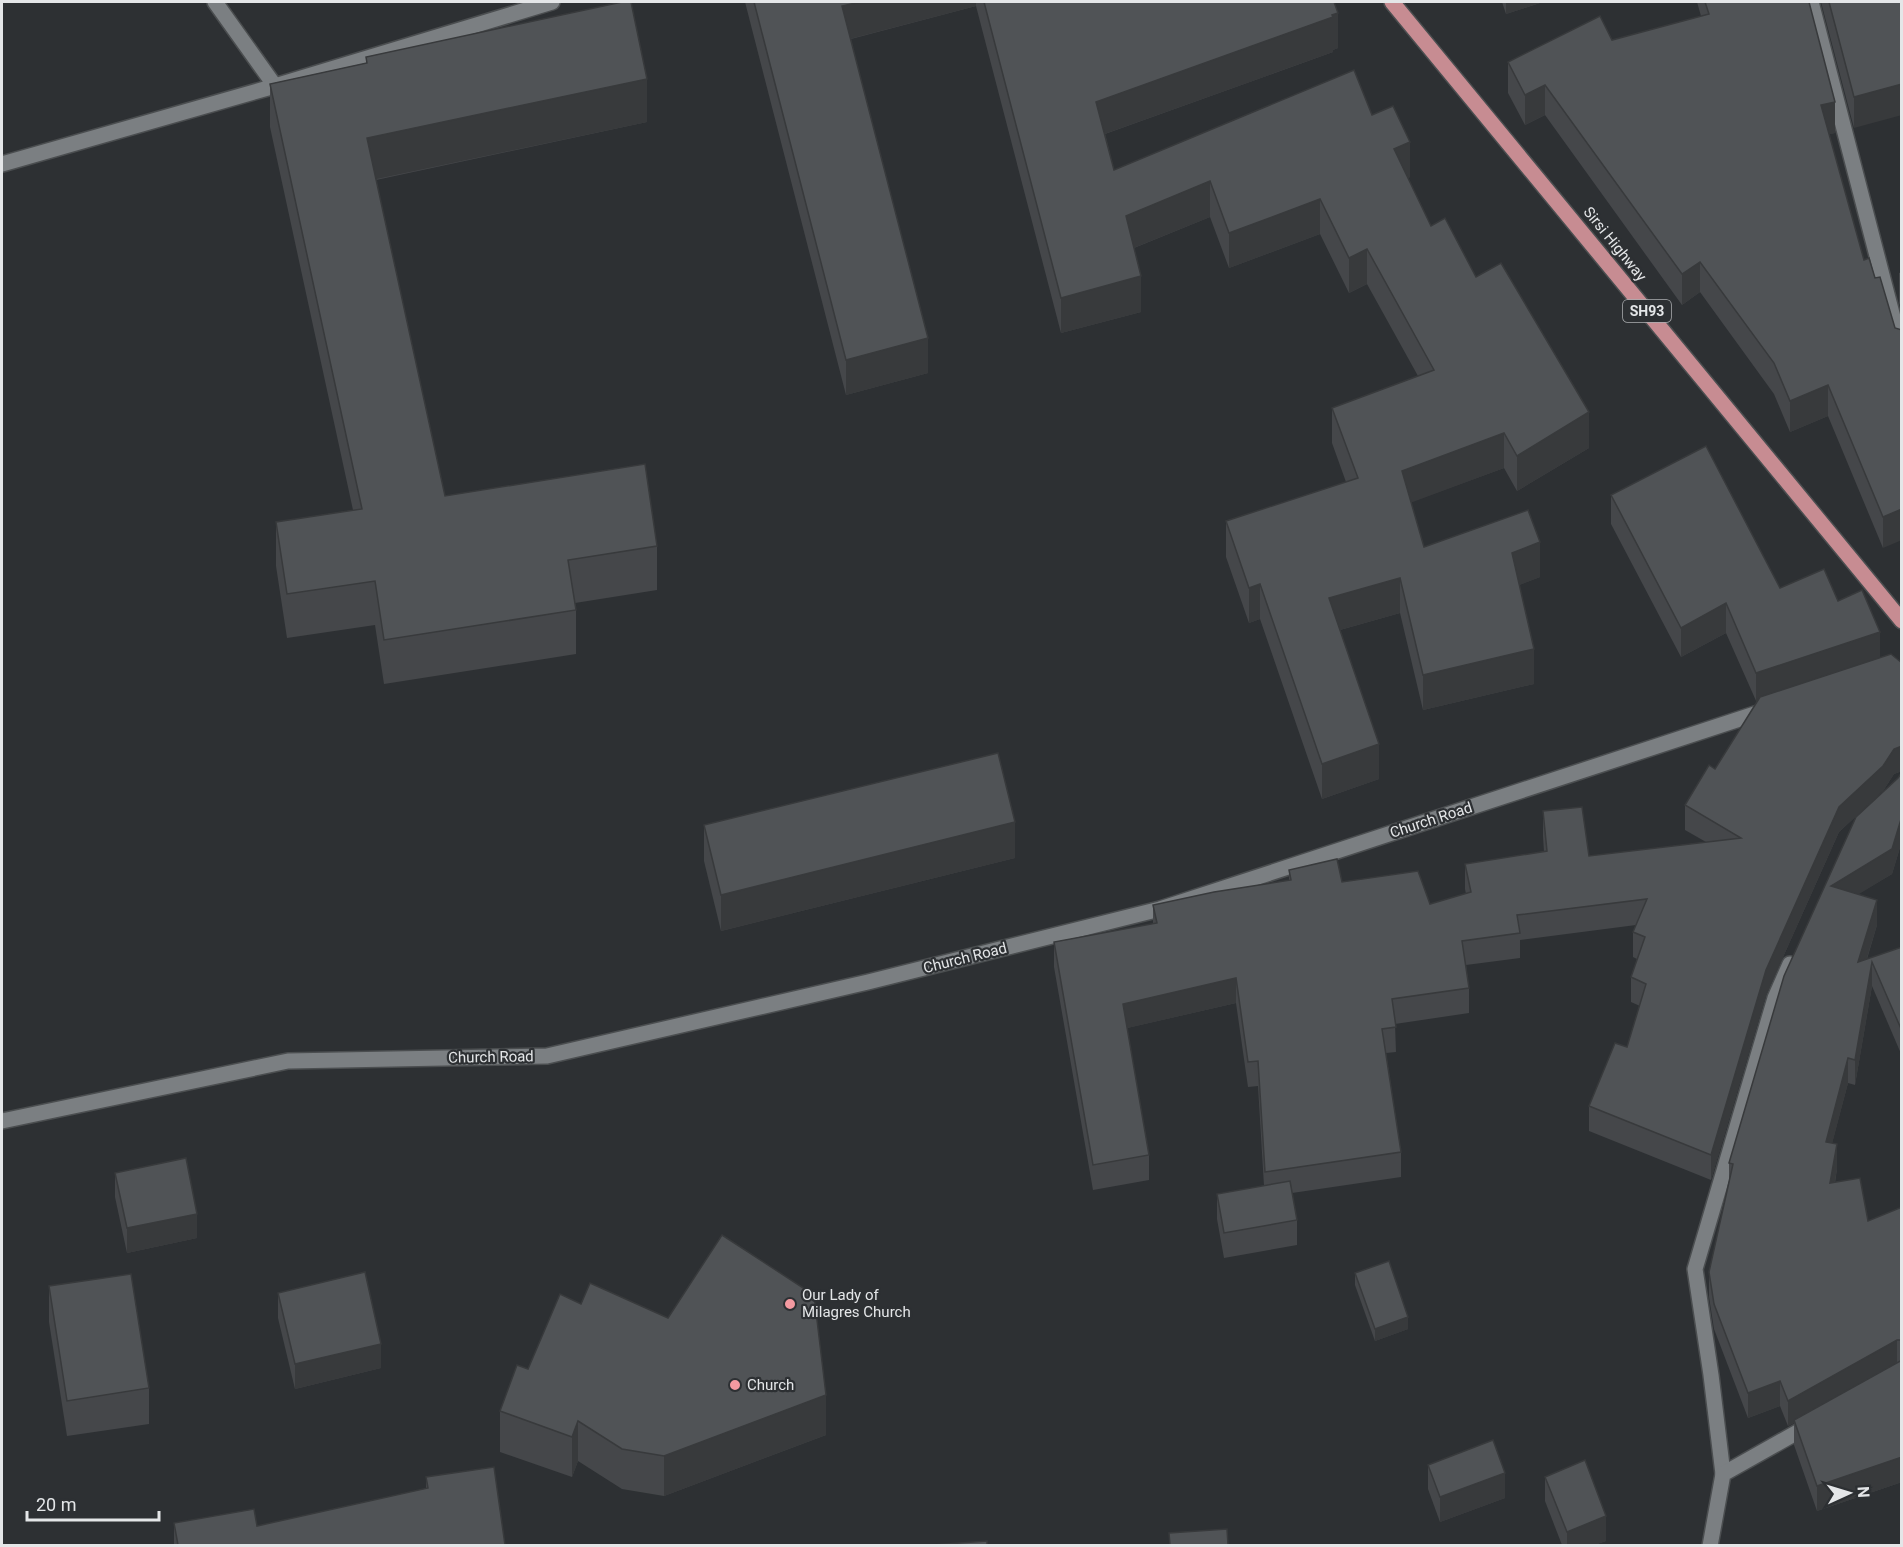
<svg xmlns="http://www.w3.org/2000/svg" width="1903" height="1547" font-family="Roboto,sans-serif">
  <style>
    .lines { fill: none; stroke-linecap: round; stroke-linejoin: round }
    .minor-casing { stroke: #4b4e50; stroke-width: 18 }
    .major-casing { stroke: #4b4e50; stroke-width: 18 }
    .minor { stroke: #7b7f82; stroke-width: 15 }
    .major { stroke: #c78c92; stroke-width: 15 }
    .wall { fill: #45474a }
    .shaded-wall { fill: #383a3c }
    .building { fill: #505356; stroke: #383a3c; stroke-width: 1.5 }
    .poi-dot { fill: #f49aa1; stroke: #2d3033; stroke-width: 2 }
    .labels { text-anchor: middle; dominant-baseline: central; stroke-width: 4.5; stroke-linejoin: round; paint-order: stroke }
    .shield { fill: #2d3033; stroke: #adafb2; stroke-width: 1.5 }
    .shield-label { font-size: 14px; font-weight: bold; fill: #e4e6e8 }
    .street-label { font-size: 15px; fill: #e4e6e8; stroke: #2d3033 }
    .poi-label { font-size: 15px; fill: #e4e6e8; stroke: #2d3033; text-anchor: start }
  </style>
  <rect width="100%" height="100%" fill="#2d3033"/>
  <g class="lines">
    <!-- minor casing -->
    <g class="minor-casing">
      <g id="minor">
        <path d="M 215,2 L 275,86"/>
        <path d="M 1811,2 L 1902,352"/>
        <path d="M 2,164 L 275,86 L 552,2"/>
        <path d="M 2,1121 L 288,1061 L 547,1056 L 868,982 L 1160,909 L 1767,710"/>
        <path d="M 1723,1474 L 1711,1375 L 1695,1269 L 1775,998 L 1790,964"/>
        <path d="M 1710,1546 L 1723,1474 L 1810,1425"/>
      </g>
    </g>
    <!-- major casing -->
    <g class="major-casing">
      <path id="major" d="M 1392,2 L 1902,621"/>
    </g>
    <!-- minor -->
    <use href="#minor" class="minor"/>
    <!-- major -->
    <use href="#major" class="major"/>
  </g>
  <!-- wall -->
  <g class="wall">
    <path d="M 745,2 L 1334,2 L 1338,48 L 1333,50 L 1333,52 L 1105,134 L 1114,170 L 1372,115 L 1410,177 L 1408,178 L 1431,226 L 1476,277 L 1589,448 L 1517,491 L 1504,468 L 1411,502 L 1424,547 L 1540,577 L 1519,585 L 1534,684 L 1423,710 L 1400,613 L 1340,630 L 1379,779 L 1322,799 L 1260,619 L 1249,623 L 1226,557 L 1226,521 L 1346,482 L 1332,443 L 1332,408 L 1418,376 L 1367,284 L 1349,293 L 1320,234 L 1229,268 L 1210,217 L 1134,248 L 1141,312 L 1061,333 L 976,6 L 851,39 L 928,373 L 846,395 Z"/>
    <path d="M 1502,2 L 1543,2 L 1506,14 Z"/>
    <path d="M 1697,2 L 1809,2 L 1835,133 L 1829,134 L 1864,260 L 1875,278 L 1895,328 L 1883,548 L 1828,416 L 1790,432 L 1774,394 L 1700,292 L 1682,305 L 1545,115 L 1525,125 L 1508,93 L 1508,62 L 1612,40 L 1701,16 Z"/>
    <path d="M 1821,2 L 1902,2 L 1854,128 Z"/>
    <path d="M 366,57 L 647,122 L 376,180 L 445,496 L 657,546 L 657,590 L 575,603 L 576,610 L 576,654 L 384,684 L 375,625 L 287,638 L 276,566 L 276,522 L 353,510 L 270,127 L 270,84 L 366,63 Z"/>
    <path d="M 1902,272 L 1902,311 L 1899,303 L 1899,273 Z"/>
    <path d="M 1611,495 L 1780,588 L 1838,601 L 1880,658 L 1902,663 L 1902,771 L 1894,774 L 1883,791 L 1839,832 L 1766,995 L 1711,1180 L 1589,1131 L 1589,1106 L 1627,1047 L 1640,1006 L 1631,1002 L 1631,977 L 1637,959 L 1633,957 L 1633,932 L 1636,925 L 1520,940 L 1520,958 L 1466,965 L 1469,988 L 1469,1013 L 1395,1024 L 1396,1052 L 1386,1053 L 1401,1152 L 1401,1177 L 1292,1193 L 1297,1220 L 1297,1245 L 1224,1258 L 1217,1219 L 1217,1194 L 1264,1186 L 1258,1086 L 1248,1087 L 1236,1003 L 1127,1028 L 1149,1155 L 1149,1180 L 1093,1190 L 1054,967 L 1054,942 L 1153,924 L 1153,905 L 1289,881 L 1289,870 L 1342,882 L 1430,904 L 1466,894 L 1465,889 L 1465,864 L 1544,852 L 1543,836 L 1543,811 L 1589,856 L 1706,842 L 1685,830 L 1685,805 L 1715,769 L 1757,703 L 1726,633 L 1681,657 L 1611,524 Z"/>
    <path d="M 1902,772 L 1902,841 L 1892,874 L 1858,894 L 1877,925 L 1867,959 L 1902,947 L 1902,1056 L 1872,986 L 1855,1085 L 1848,1083 L 1832,1143 L 1837,1169 L 1835,1183 L 1868,1221 L 1902,1207 L 1902,1482 L 1817,1511 L 1794,1445 L 1794,1423 L 1788,1426 L 1780,1406 L 1748,1418 L 1714,1329 L 1709,1297 L 1709,1272 L 1729,1183 L 1729,1163 L 1898,778 Z"/>
    <path d="M 704,825 L 1015,858 L 721,931 L 704,861 Z"/>
    <path d="M 115,1173 L 197,1238 L 127,1253 L 115,1197 Z"/>
    <path d="M 1355,1273 L 1408,1329 L 1375,1341 L 1355,1285 Z"/>
    <path d="M 49,1286 L 149,1388 L 149,1424 L 67,1436 L 49,1322 Z"/>
    <path d="M 278,1293 L 381,1368 L 295,1389 L 278,1318 Z"/>
    <path d="M 528,1369 L 826,1435 L 664,1496 L 622,1489 L 578,1461 L 572,1477 L 500,1452 L 500,1411 Z"/>
    <path d="M 1428,1465 L 1505,1498 L 1440,1522 L 1428,1489 Z"/>
    <path d="M 426,1477 L 505,1545 L 174,1545 L 174,1523 L 257,1526 L 426,1489 Z"/>
    <path d="M 1545,1477 L 1606,1541 L 1594,1545 L 1562,1545 L 1545,1501 Z"/>
  </g>
  <!-- shaded-wall -->
  <g class="shaded-wall">
    <path d="M 860,2 L 976,2 L 976,6 L 842,41 L 842,6 Z"/>
    <path d="M 1506,2 L 1543,2 L 1506,14 Z"/>
    <path d="M 1338,13 L 1338,48 L 1333,50 L 1333,52 L 1096,137 L 1096,102 Z"/>
    <path d="M 647,79 L 647,122 L 367,181 L 367,138 Z"/>
    <path d="M 1902,84 L 1902,115 L 1854,128 L 1854,97 Z"/>
    <path d="M 1545,85 L 1545,115 L 1525,125 L 1525,95 Z"/>
    <path d="M 1835,102 L 1835,133 L 1821,136 L 1821,105 Z"/>
    <path d="M 1410,142 L 1410,177 L 1394,184 L 1394,149 Z"/>
    <path d="M 1210,181 L 1210,217 L 1126,251 L 1126,216 Z"/>
    <path d="M 1320,199 L 1320,234 L 1229,268 L 1229,233 Z"/>
    <path d="M 1367,249 L 1367,284 L 1349,293 L 1349,258 Z"/>
    <path d="M 1700,262 L 1700,292 L 1682,305 L 1682,274 Z"/>
    <path d="M 1141,276 L 1141,312 L 1061,333 L 1061,298 Z"/>
    <path d="M 928,338 L 928,373 L 846,395 L 846,360 Z"/>
    <path d="M 1828,385 L 1828,416 L 1790,432 L 1790,401 Z"/>
    <path d="M 1589,412 L 1589,448 L 1517,491 L 1517,456 Z"/>
    <path d="M 1504,433 L 1504,468 L 1402,506 L 1402,471 Z"/>
    <path d="M 1902,509 L 1902,540 L 1883,548 L 1883,517 Z"/>
    <path d="M 1540,542 L 1540,577 L 1512,588 L 1512,553 Z"/>
    <path d="M 1400,578 L 1400,613 L 1329,633 L 1329,598 Z"/>
    <path d="M 1260,584 L 1260,619 L 1249,623 L 1249,588 Z"/>
    <path d="M 1726,603 L 1726,633 L 1681,657 L 1681,628 Z"/>
    <path d="M 1880,632 L 1880,662 L 1756,703 L 1756,673 Z"/>
    <path d="M 1534,649 L 1534,684 L 1423,710 L 1423,675 Z"/>
    <path d="M 1379,744 L 1379,779 L 1322,799 L 1322,764 Z"/>
    <path d="M 1902,746 L 1902,771 L 1894,774 L 1883,791 L 1839,832 L 1766,995 L 1711,1180 L 1711,1155 L 1766,970 L 1839,807 L 1894,749 Z"/>
    <path d="M 1902,816 L 1902,841 L 1892,874 L 1831,911 L 1831,886 Z"/>
    <path d="M 1015,822 L 1015,858 L 721,931 L 721,895 Z"/>
    <path d="M 1877,900 L 1877,925 L 1858,987 L 1858,962 Z"/>
    <path d="M 1872,962 L 1872,986 L 1855,1085 L 1855,1060 Z"/>
    <path d="M 1236,978 L 1236,1003 L 1123,1029 L 1123,1004 Z"/>
    <path d="M 1848,1058 L 1848,1083 L 1826,1167 L 1826,1142 Z"/>
    <path d="M 1837,1144 L 1837,1169 L 1830,1208 L 1830,1183 Z"/>
    <path d="M 197,1214 L 197,1238 L 127,1253 L 127,1228 Z"/>
    <path d="M 1408,1317 L 1408,1329 L 1375,1341 L 1375,1329 Z"/>
    <path d="M 1897,1340 L 1897,1365 L 1794,1420 L 1794,1423 L 1788,1426 L 1788,1401 Z"/>
    <path d="M 381,1344 L 381,1368 L 295,1389 L 295,1364 Z"/>
    <path d="M 1780,1381 L 1780,1406 L 1748,1418 L 1748,1393 Z"/>
    <path d="M 826,1395 L 826,1435 L 664,1496 L 664,1456 Z"/>
    <path d="M 578,1421 L 578,1461 L 572,1477 L 572,1437 Z"/>
    <path d="M 1902,1457 L 1902,1482 L 1817,1511 L 1817,1486 Z"/>
    <path d="M 1505,1473 L 1505,1498 L 1440,1522 L 1440,1497 Z"/>
    <path d="M 1606,1516 L 1606,1541 L 1594,1545 L 1567,1545 L 1567,1532 Z"/>
  </g>
  <!-- building -->
  <g class="building">
    <path d="M 622,2 L 631,2 L 647,79 L 367,138 L 445,496 L 645,464 L 657,546 L 568,560 L 576,610 L 384,640 L 375,581 L 287,594 L 276,522 L 362,509 L 270,84 L 367,63 L 366,57 Z"/>
    <path d="M 754,2 L 860,2 L 842,6 L 928,338 L 846,360 Z"/>
    <path d="M 984,2 L 1334,2 L 1338,13 L 1332,15 L 1333,17 L 1096,102 L 1114,170 L 1354,70 L 1372,115 L 1393,106 L 1410,142 L 1394,149 L 1431,226 L 1445,218 L 1476,277 L 1501,263 L 1589,412 L 1517,456 L 1504,433 L 1402,471 L 1424,547 L 1528,510 L 1540,542 L 1512,553 L 1534,649 L 1423,675 L 1400,578 L 1329,598 L 1379,744 L 1322,764 L 1260,584 L 1249,588 L 1226,521 L 1358,478 L 1332,408 L 1434,370 L 1367,249 L 1349,258 L 1320,199 L 1229,233 L 1210,181 L 1126,216 L 1141,276 L 1061,298 Z"/>
    <path d="M 1705,2 L 1809,2 L 1835,102 L 1821,105 L 1864,260 L 1869,258 L 1875,278 L 1880,277 L 1895,328 L 1902,330 L 1902,509 L 1883,517 L 1828,385 L 1790,401 L 1774,363 L 1700,262 L 1682,274 L 1545,85 L 1525,95 L 1508,62 L 1600,16 L 1612,40 L 1709,14 Z"/>
    <path d="M 1829,2 L 1902,2 L 1902,84 L 1854,97 Z"/>
    <path d="M 1706,446 L 1780,588 L 1824,569 L 1838,601 L 1862,590 L 1880,632 L 1756,673 L 1726,603 L 1681,628 L 1611,495 Z"/>
    <path d="M 1891,654 L 1902,663 L 1902,746 L 1894,749 L 1883,766 L 1839,807 L 1766,970 L 1711,1155 L 1589,1106 L 1615,1043 L 1627,1047 L 1646,984 L 1631,977 L 1645,937 L 1633,932 L 1647,899 L 1517,915 L 1520,933 L 1462,941 L 1469,988 L 1392,999 L 1396,1027 L 1382,1029 L 1401,1152 L 1265,1172 L 1258,1061 L 1248,1062 L 1236,978 L 1123,1004 L 1149,1155 L 1093,1165 L 1054,942 L 1157,923 L 1153,905 L 1214,892 L 1291,880 L 1289,870 L 1337,859 L 1342,882 L 1418,871 L 1430,904 L 1471,892 L 1465,864 L 1547,851 L 1543,811 L 1582,807 L 1589,856 L 1741,838 L 1685,805 L 1709,765 L 1715,769 L 1760,697 Z"/>
    <path d="M 998,753 L 1015,822 L 721,895 L 704,825 Z"/>
    <path d="M 1902,772 L 1902,816 L 1892,849 L 1831,886 L 1877,900 L 1858,962 L 1902,947 L 1902,1031 L 1872,962 L 1855,1060 L 1848,1058 L 1826,1142 L 1837,1144 L 1830,1183 L 1860,1178 L 1868,1221 L 1902,1207 L 1902,1340 L 1897,1340 L 1788,1401 L 1780,1381 L 1748,1393 L 1714,1304 L 1709,1272 L 1733,1164 L 1729,1163 L 1784,976 L 1856,817 L 1898,778 Z"/>
    <path d="M 186,1158 L 197,1214 L 127,1228 L 115,1173 Z"/>
    <path d="M 1290,1181 L 1297,1220 L 1224,1233 L 1217,1194 Z"/>
    <path d="M 722,1235 L 814,1295 L 826,1395 L 664,1456 L 622,1449 L 578,1421 L 572,1437 L 500,1411 L 517,1365 L 528,1369 L 560,1294 L 581,1304 L 590,1283 L 668,1318 Z"/>
    <path d="M 1389,1261 L 1408,1317 L 1375,1329 L 1355,1273 Z"/>
    <path d="M 365,1272 L 381,1344 L 295,1364 L 278,1293 Z"/>
    <path d="M 131,1274 L 149,1388 L 67,1401 L 49,1286 Z"/>
    <path d="M 1902,1360 L 1902,1457 L 1817,1486 L 1794,1420 Z"/>
    <path d="M 1493,1440 L 1505,1473 L 1440,1497 L 1428,1465 Z"/>
    <path d="M 1585,1460 L 1606,1516 L 1567,1532 L 1545,1477 Z"/>
    <path d="M 494,1467 L 505,1545 L 178,1545 L 174,1523 L 254,1509 L 257,1526 L 428,1488 L 426,1477 Z"/>
    <path d="M 1227,1529 L 1228,1545 L 1170,1545 L 1169,1533 Z"/>
    <path d="M 987,1541 L 987,1545 L 933,1545 Z"/>
  </g>
  <!-- markers -->
  <g class="poi-dot">
    <circle cx="790" cy="1304" r="6"/>
    <circle cx="735" cy="1385" r="6"/>
  </g>
  <g class="labels">
    <!-- shield labels -->
    <rect class="shield" x="1623" y="300" width="48" height="22" rx="4.5"/>
    <g class="shield-label">
      <text x="1647" y="311">SH93</text>
    </g>
    <!-- street labels -->
    <g class="street-label">
      <text transform="translate(1615 244) rotate(51)">Sirsi Highway</text>
      <text transform="translate(1431 820) rotate(-18)">Church Road</text>
      <text transform="translate(965 958) rotate(-14)">Church Road</text>
      <text transform="translate(491 1057) rotate(-1)">Church Road</text>
    </g>
    <!-- poi labels -->
    <g class="poi-label">
      <text x="802" y="1295">Our Lady of<tspan x="802" dy="17">Milagres Church</tspan></text>
      <text x="747" y="1385">Church</text>
    </g>
  </g>
  <!-- border -->
  <rect width="1903" height="1547" fill="none" stroke="#e4e6e8" stroke-width="6"/>
  <!-- north arrow -->
  <g transform="translate(1849 1493) rotate(86)" stroke="#2d3033" stroke-width="4.5" paint-order="stroke">
  <path d="M0-4.5L10 22L0 15L-10 22Z" fill="#e4e6e8"/>
  <text y="-9" font-size="16" font-weight="bold" text-anchor="middle" fill="#e4e6e8">N</text>
  </g>
  <!-- scale -->
  <path d="M27 1511v9h132v-9" fill="none" stroke="#e4e6e8" stroke-width="3"/>
  <text x="36" y="1511" font-size="18" fill="#e4e6e8" stroke="#2d3033" stroke-width="4.5" paint-order="stroke">20 m</text>
</svg>
